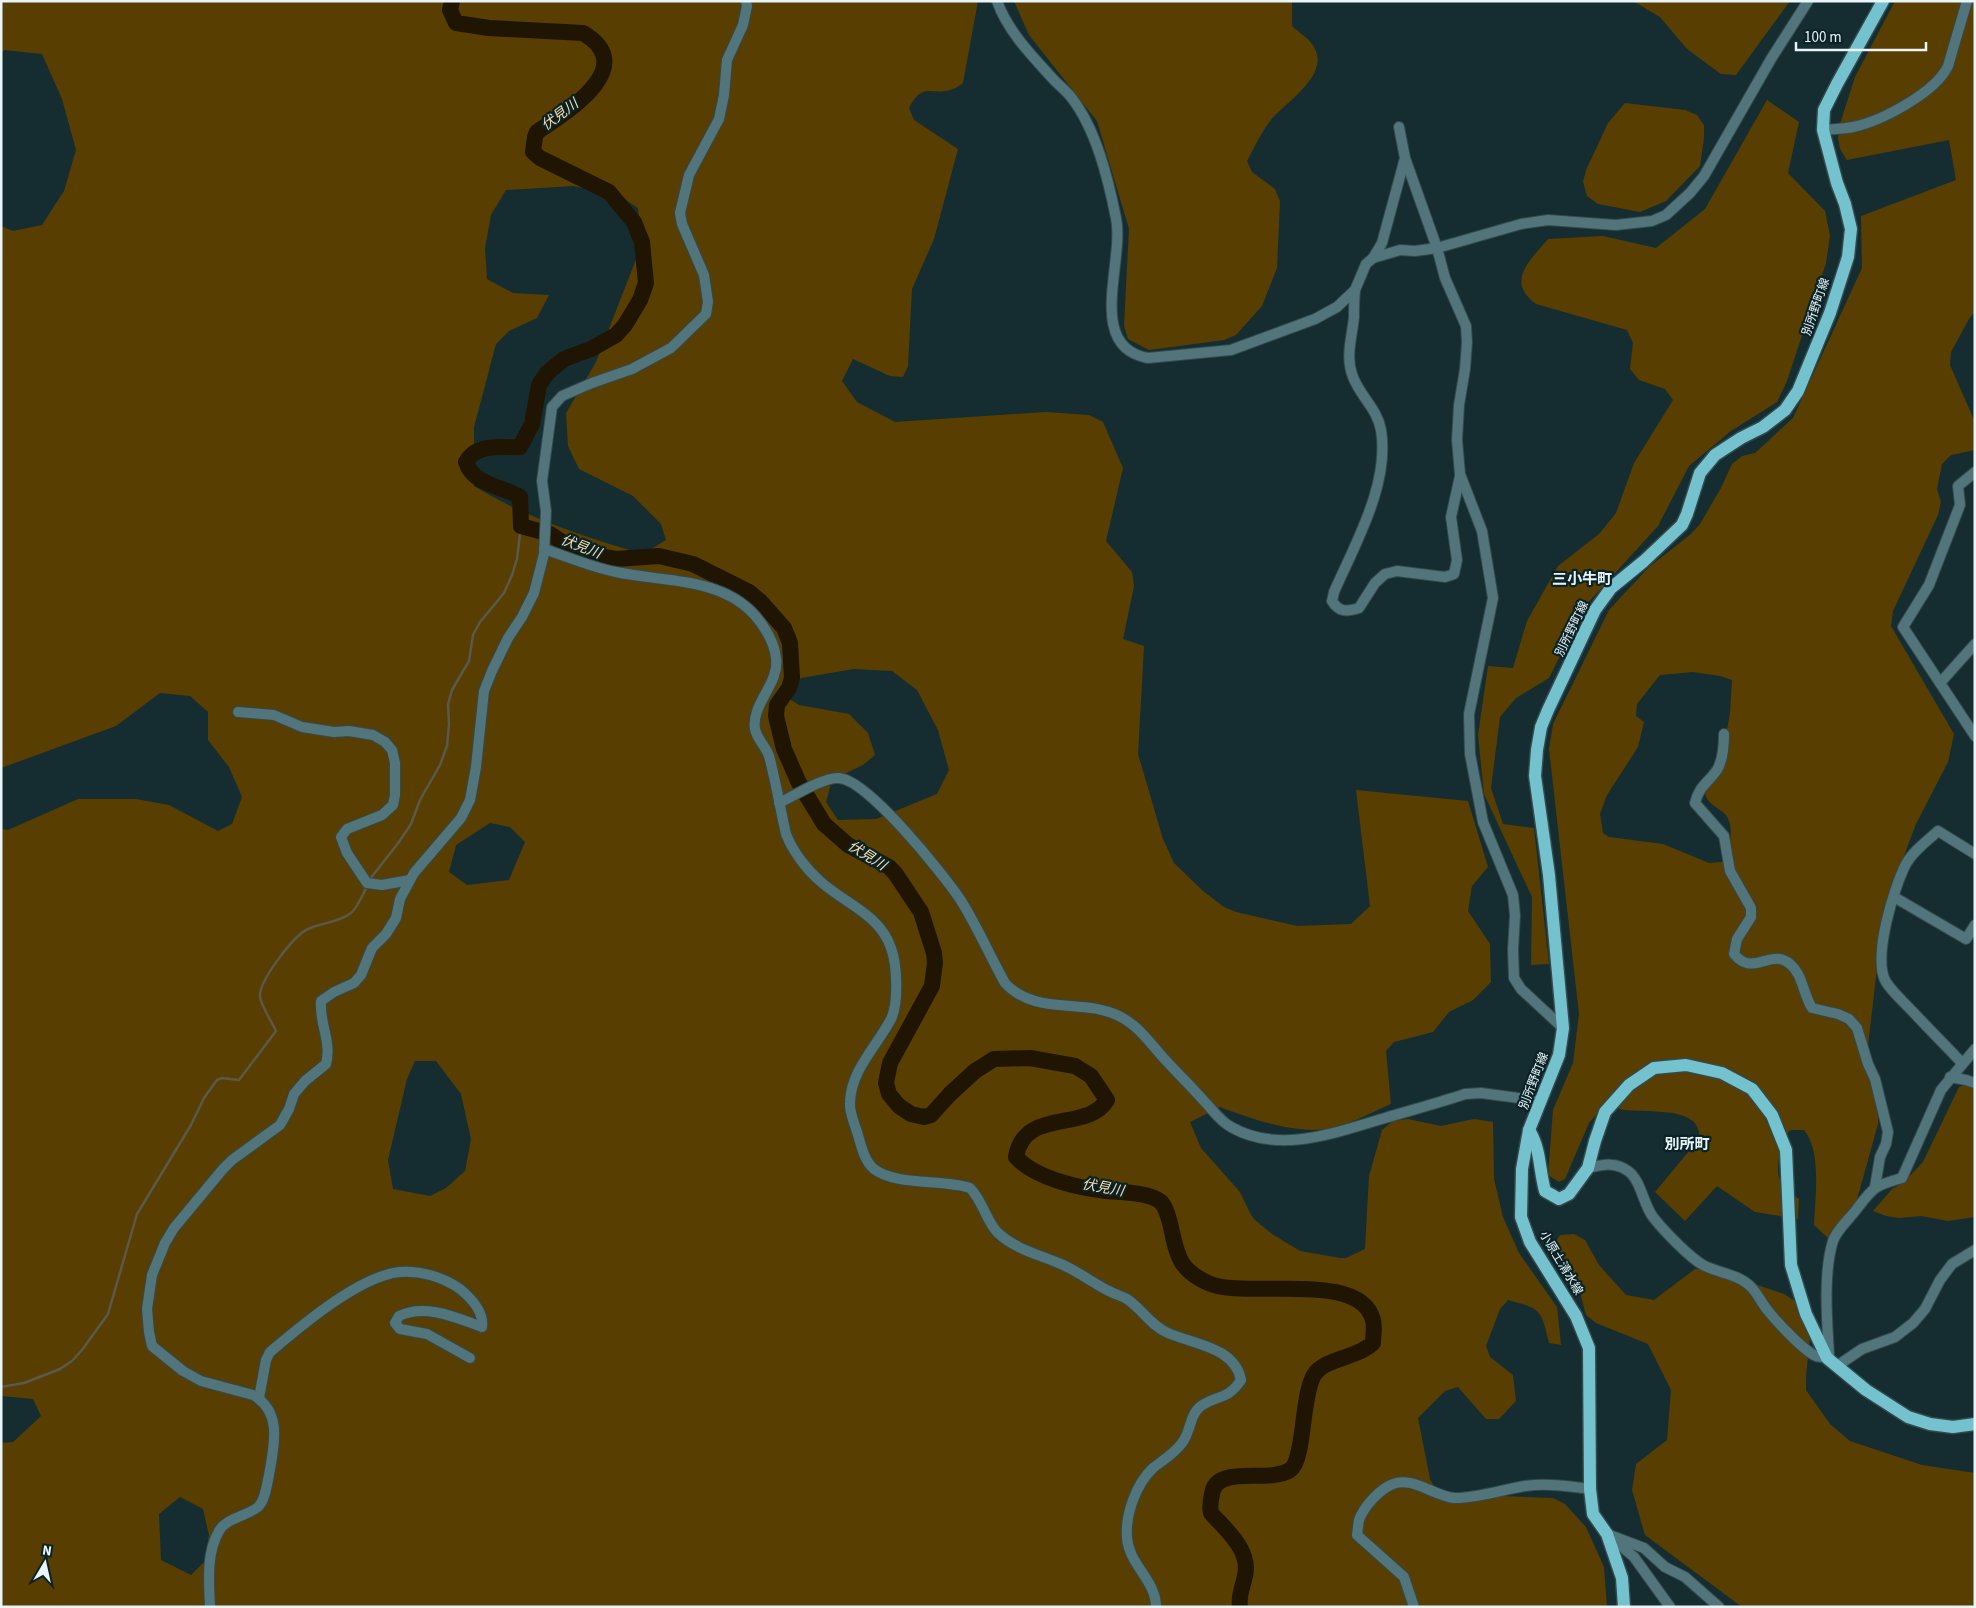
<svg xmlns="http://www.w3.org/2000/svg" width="1976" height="1608" font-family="'Source Sans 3','Noto Sans JP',sans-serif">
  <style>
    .green { fill: #583f01; fill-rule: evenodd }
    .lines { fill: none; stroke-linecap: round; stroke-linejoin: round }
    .stream { stroke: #5b584c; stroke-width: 2.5 }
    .river { stroke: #1f1502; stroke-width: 16 }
    .minor-casing { stroke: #33494c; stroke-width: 12 }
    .major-casing { stroke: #33494c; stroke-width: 15 }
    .minor { stroke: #51757b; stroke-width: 10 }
    .major { stroke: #74c2ce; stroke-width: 12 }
    .labels { text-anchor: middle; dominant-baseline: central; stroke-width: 4.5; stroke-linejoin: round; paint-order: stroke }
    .street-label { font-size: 12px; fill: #e8f6f9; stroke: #0b2327 }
    .water-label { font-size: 14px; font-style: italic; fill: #fbdeab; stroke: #0b2327 }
    .quarter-label { font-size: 15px; font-weight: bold; fill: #e8f6f9; stroke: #0b2327 }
  </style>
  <rect width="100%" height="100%" fill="#152d30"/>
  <!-- green -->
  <g class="green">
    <path d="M 1,1 L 978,1 L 963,83 C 960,85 956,88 953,89 C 933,97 923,80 909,108 L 914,120 L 958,149 L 934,239 L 912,289 L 908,366 L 903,377 L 890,376 L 853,359 L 842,381 L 857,402 L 895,422 L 1046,412 L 1089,415 L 1103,422 L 1123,468 L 1106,541 L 1132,572 L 1134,586 L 1123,639 L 1144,646 L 1138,754 L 1163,839 L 1174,863 L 1203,891 L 1224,907 L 1236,912 L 1297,926 L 1351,924 L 1370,906 L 1356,790 L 1468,801 L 1488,867 L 1472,886 L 1468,911 L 1490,944 L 1491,982 L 1473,1000 L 1449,1012 L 1433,1032 L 1394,1042 L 1386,1051 L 1391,1104 C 1373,1112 1354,1122 1335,1127 C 1301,1137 1252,1119 1220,1107 L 1190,1122 L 1201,1148 L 1240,1192 L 1251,1215 L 1255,1220 L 1272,1234 L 1300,1251 L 1340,1258 L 1346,1258 L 1365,1249 L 1369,1176 L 1382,1130 L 1393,1121 L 1408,1119 L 1441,1126 L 1474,1119 L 1493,1122 L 1494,1179 L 1503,1217 L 1519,1253 L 1557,1307 L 1561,1345 L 1549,1343 C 1541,1309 1541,1309 1508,1300 L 1500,1309 L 1486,1346 L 1490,1357 L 1513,1375 L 1516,1401 L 1499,1419 L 1486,1419 L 1458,1387 L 1445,1391 L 1418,1418 L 1430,1479 L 1437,1491 L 1462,1500 L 1501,1496 L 1553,1498 L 1565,1504 L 1586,1527 L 1604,1567 L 1607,1607 L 1,1607 L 1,1443 L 13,1442 L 41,1416 L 33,1399 L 1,1396 L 1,829 L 8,830 L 78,799 L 136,799 L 169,805 L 218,831 L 232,824 L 242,797 L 229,767 L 208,740 L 208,712 L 190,696 L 160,693 L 116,726 L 1,768 L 1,226 L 13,231 L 42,225 L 64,191 L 76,150 L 62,99 L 42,54 L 4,50 L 1,54 ZM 573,186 L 617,194 L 638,208 L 642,244 L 596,362 L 566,413 L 568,446 L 579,469 L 633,496 L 661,524 L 666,540 L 643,554 C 585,537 526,518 474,486 L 474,427 L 496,344 L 509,331 L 537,318 L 549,295 L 513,293 L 487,279 L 485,248 L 491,215 L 506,190 ZM 854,669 L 892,671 L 917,690 L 938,730 L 949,770 L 937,794 L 876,819 L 838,820 L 826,802 L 832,780 L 863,765 L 875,755 L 868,733 L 849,714 L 799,705 L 788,698 L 801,678 ZM 490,823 L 510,827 L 525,842 L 509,880 L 467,885 L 449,872 L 456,845 ZM 415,1061 L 436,1061 L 461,1094 L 471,1139 L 465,1171 L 446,1188 L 430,1196 L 393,1189 L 388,1160 L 407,1079 ZM 180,1497 L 203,1509 L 209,1535 L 204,1562 L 191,1575 L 161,1560 L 159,1514 Z"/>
    <path d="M 1014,1 L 1292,1 L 1292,26 C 1298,32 1307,37 1312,44 C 1334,74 1285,102 1270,121 C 1261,133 1254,148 1247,161 L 1252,172 L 1275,189 L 1280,201 L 1277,268 L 1262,306 L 1236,335 L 1224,340 L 1149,350 L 1128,339 L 1124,326 L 1129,229 L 1097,121 L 1029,35 Z"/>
    <path d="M 1633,1 L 1790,1 L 1736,75 L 1721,74 L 1687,49 L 1660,17 Z"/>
    <path d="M 1895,1 L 1975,1 L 1975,311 L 1969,319 L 1951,352 L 1950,365 L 1975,422 L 1975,450 L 1951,455 L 1942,464 L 1937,489 L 1941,502 L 1938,515 L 1893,611 L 1891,626 L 1954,734 L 1948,762 L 1916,824 L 1884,909 L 1867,1054 L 1879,1087 L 1878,1124 L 1853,1214 L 1839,1236 L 1828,1238 L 1814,1225 C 1815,1199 1822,1151 1804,1130 L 1791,1130 C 1784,1135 1782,1142 1780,1151 C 1776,1174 1776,1186 1799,1199 L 1798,1219 L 1755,1212 L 1717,1186 L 1685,1221 L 1655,1192 L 1699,1139 C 1704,1105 1644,1113 1624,1110 C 1618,1109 1612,1105 1606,1103 L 1589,1123 L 1565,1179 L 1559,1182 L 1548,1175 L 1553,1110 L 1573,1063 L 1579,1014 L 1549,749 L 1553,724 L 1609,610 L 1649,567 L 1691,534 L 1700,524 L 1721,488 L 1732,464 L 1742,456 L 1755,453 L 1793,418 L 1862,268 L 1861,216 L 1956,180 L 1949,140 L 1847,160 L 1840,149 L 1838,138 L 1840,124 L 1855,77 ZM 1693,672 L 1720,676 L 1732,680 L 1730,713 L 1723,753 L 1705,794 C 1709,805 1716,806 1724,813 C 1736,825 1730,850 1722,862 L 1709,863 L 1663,844 L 1609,837 L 1603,833 L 1600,814 L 1607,795 L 1638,747 L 1644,722 L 1636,716 L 1637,704 L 1660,675 Z"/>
    <path d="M 1767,100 L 1799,122 L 1788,173 L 1825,211 L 1830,236 L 1826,263 L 1787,381 L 1777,402 L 1731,431 L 1689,466 L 1658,526 L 1585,606 L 1549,678 L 1516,698 L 1500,717 L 1491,788 L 1503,824 L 1534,828 L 1549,964 L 1531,965 L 1532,897 L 1484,794 L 1478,735 L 1488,666 L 1513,668 L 1527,621 L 1558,566 L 1599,534 L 1616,513 L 1634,463 L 1673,400 L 1665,389 L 1639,380 L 1630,369 L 1633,343 L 1627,330 L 1536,304 C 1505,281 1530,261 1548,239 L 1603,236 L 1656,248 L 1705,209 Z"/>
    <path d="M 1625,103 L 1685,110 L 1697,115 L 1704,125 L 1704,138 L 1700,166 L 1666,201 L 1640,212 L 1598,204 L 1587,196 L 1583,182 L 1586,170 L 1608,123 Z"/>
    <path d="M 1975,1082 L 1975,1217 L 1948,1221 L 1921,1216 L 1899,1218 L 1886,1216 L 1873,1211 L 1892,1189 L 1904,1182 L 1923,1162 L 1959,1087 Z"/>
    <path d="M 1574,1234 L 1585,1240 L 1599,1265 L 1626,1295 L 1654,1300 L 1695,1269 L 1708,1268 L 1784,1294 L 1795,1301 L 1808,1325 L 1810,1337 L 1806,1376 L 1806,1390 L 1830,1424 L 1850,1441 L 1922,1465 L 1975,1473 L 1975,1607 L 1742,1607 L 1645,1535 L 1632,1490 L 1636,1464 L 1667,1440 L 1671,1390 L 1648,1344 L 1596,1323 L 1586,1315 L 1576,1277 L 1553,1246 L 1560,1235 Z"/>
  </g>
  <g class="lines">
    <!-- stream -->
    <g class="stream">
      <path d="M 370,879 L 399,842 L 411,824 L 420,800 L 440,765 L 447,746 L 449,724 L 448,704 L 452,690 L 469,661 L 473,635 L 480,622 L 504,593 L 512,575 L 517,559 L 521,526"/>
      <path d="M 1,1387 L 24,1383 L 60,1369 L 72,1361 L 82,1350 L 108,1314 L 137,1214 L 191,1125 L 204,1098 L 217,1080 L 222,1078 L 239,1080 L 276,1031 C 272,1022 260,1004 260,996 C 259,981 294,935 308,929 C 323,922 338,923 351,913 C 358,907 362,895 367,887"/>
    </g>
    <!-- river -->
    <path class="river" d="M 452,1 L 450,10 L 456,23 L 489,28 L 583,33 C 641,67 566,112 537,132 L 535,137 L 533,152 L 540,158 L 609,192 L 634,222 L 642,242 L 646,283 L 640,300 L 625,325 L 616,335 L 591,349 L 564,359 L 547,373 L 539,385 L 532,424 L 520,447 C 502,448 476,443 466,462 C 473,485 502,486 520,497 L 521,526 L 550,534 L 565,544 L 598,556 L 616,559 L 659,556 L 693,564 L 749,592 L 761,602 L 784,628 L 790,643 L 792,678 L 789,688 L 777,705 L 776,716 L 784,749 L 799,783 L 824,824 L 848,845 L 889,867 L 895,873 L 921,912 L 934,953 L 935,963 L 932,986 L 890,1063 L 886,1083 L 889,1094 L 899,1106 L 911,1114 L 924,1117 L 931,1115 L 950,1094 L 975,1071 L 994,1059 L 1030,1058 L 1075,1066 L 1091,1076 L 1107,1100 C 1087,1133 1024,1107 1016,1157 C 1035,1178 1078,1188 1106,1191 C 1120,1192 1150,1192 1161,1202 C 1166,1207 1168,1216 1170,1223 C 1177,1253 1177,1269 1208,1283 C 1245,1300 1360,1269 1373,1320 C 1375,1327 1373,1336 1373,1343 C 1356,1359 1324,1358 1314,1375 C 1301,1397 1305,1460 1290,1470 C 1268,1484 1216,1464 1212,1494 C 1211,1501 1209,1506 1211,1513 C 1226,1530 1251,1550 1245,1576 C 1243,1586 1238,1596 1240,1607"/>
    <!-- minor casing -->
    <g class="minor-casing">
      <g id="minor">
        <path d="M 997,1 C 1008,32 1033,57 1055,81 C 1060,86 1066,91 1071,97 C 1096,129 1108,178 1116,218 C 1125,261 1085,347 1148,358 L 1231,350 L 1315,319 L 1337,307 L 1355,290 L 1366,264 L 1373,258 L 1400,250 L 1415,251 L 1437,248 L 1521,224 L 1548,220 L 1616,225 L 1652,221 L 1666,215 L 1690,193 L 1704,176 L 1771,59 L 1808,1"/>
        <path d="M 1399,127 L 1405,158 L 1437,248 L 1445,278 L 1466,326 L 1467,342 L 1465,369 L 1459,405 L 1457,440 L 1460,474 L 1482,531 L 1493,598 L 1469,714 L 1470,754 L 1483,822 L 1513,895 L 1515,915 L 1513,950 L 1514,978 L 1521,989 L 1563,1028"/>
        <path d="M 1823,130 C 1833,129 1843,129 1853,127 C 1882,121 1936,92 1948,66 L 1967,1"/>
        <path d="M 1373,258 L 1382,243 L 1405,158"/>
        <path d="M 1355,290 C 1354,299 1354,308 1354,317 C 1352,337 1345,357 1353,377 C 1360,396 1377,408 1381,430 C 1390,484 1355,544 1334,592 L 1332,601 C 1339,612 1346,612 1359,608 L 1375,583 L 1385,574 L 1397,571 L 1445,577 L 1454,574 L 1457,560 L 1451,517 L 1460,476"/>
        <path d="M 1975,472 L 1958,486 L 1960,505 L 1929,585 L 1903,627 L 1975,736"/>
        <path d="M 544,549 C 568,557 591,567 616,572 C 667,583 731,576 763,626 C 769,635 775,647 776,658 C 780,683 751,704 755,729 C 757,739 766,747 769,756 C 776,782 780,808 786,834 C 793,852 807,870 821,882 C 846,904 880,915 891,948 C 897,964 899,1003 891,1019 C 877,1046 851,1070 850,1102 C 849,1112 855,1125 858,1135 C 861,1146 865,1162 874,1169 C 896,1186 943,1179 970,1188 C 983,1201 987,1223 998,1233 C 1014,1248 1036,1254 1056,1262 C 1075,1269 1091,1282 1109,1291 C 1115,1294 1122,1296 1127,1299 C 1142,1309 1150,1325 1168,1333 C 1193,1344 1235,1347 1241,1380 C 1227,1401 1218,1394 1201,1406 C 1189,1415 1191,1432 1182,1443 C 1174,1454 1163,1460 1153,1468 C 1136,1484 1125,1515 1127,1538 C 1129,1565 1156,1580 1156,1607"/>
        <path d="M 1940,683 L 1975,644"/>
        <path d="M 238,712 L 274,715 L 302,727 L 334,732 L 349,731 L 373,735 L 385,742 L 392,750 L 395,763 L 395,795 L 393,805 L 382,815 L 347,829 L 341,837 L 347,853 L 367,883 L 382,885 L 410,880"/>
        <path d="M 1724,734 C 1724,746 1723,760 1717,770 C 1708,783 1699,786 1695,803 L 1724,836 L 1730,871 L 1751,908 L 1751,917 L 1737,939 L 1734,954 C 1753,978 1771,947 1790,964 C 1803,975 1803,994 1812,1008 L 1838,1014 L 1849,1019 L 1857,1028 L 1868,1064 L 1875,1079 L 1888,1132 L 1886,1144 L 1880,1157 L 1875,1187"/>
        <path d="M 779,803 C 794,796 823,777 839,778 C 868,780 943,874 960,899 C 976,924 990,956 1005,983 C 1035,1016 1083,998 1119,1016 C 1137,1025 1147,1039 1160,1054 C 1174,1070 1190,1085 1204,1101 C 1212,1109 1220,1121 1231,1127 C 1280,1155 1336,1132 1385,1118 C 1412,1110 1438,1103 1465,1094 L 1481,1093 L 1541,1101"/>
        <path d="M 1894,897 L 1966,939 L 1975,925"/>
        <path d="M 1962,1063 C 1946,1046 1930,1030 1914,1013 C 1905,1003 1893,993 1886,982 C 1872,958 1894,887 1906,864 C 1913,851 1927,841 1938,831 L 1975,854"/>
        <path d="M 1950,1077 L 1966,1080 L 1975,1083"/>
        <path d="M 1588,1168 C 1602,1165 1615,1161 1628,1171 C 1641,1180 1643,1204 1653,1217 C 1663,1230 1689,1257 1703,1265 C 1717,1273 1739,1274 1751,1287 C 1758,1294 1762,1304 1769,1312 C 1777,1322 1804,1351 1816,1356 C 1819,1357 1824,1357 1827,1358 L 1829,1354 C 1827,1321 1823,1273 1833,1241 C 1836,1231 1849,1219 1856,1210 C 1873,1188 1873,1186 1902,1178 L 1941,1090 L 1975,1049"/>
        <path d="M 1837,1366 L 1862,1349 L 1895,1337 L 1913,1323 L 1925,1309 L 1940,1280 L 1952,1264 L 1975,1250"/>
        <path d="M 259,1398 L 266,1360 L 270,1352 C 301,1326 358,1277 399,1272 C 420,1270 443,1277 460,1289 C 471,1298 484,1312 482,1327 C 457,1318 425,1303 399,1316 L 395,1323 L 400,1329 L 427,1334 L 470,1358"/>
        <path d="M 1607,1534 L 1644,1548 L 1665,1567 L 1685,1577 L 1719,1607"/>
        <path d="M 1614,1540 L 1634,1557 L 1670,1607"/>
        <path d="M 210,1607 C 209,1582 206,1554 219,1531 C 226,1518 247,1516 258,1507 C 265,1501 267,1484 269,1475 C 274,1446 283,1412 253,1395 L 201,1381 L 183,1371 L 152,1346 L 149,1332 L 147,1309 L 152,1275 L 165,1243 L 174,1228 L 223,1169 L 232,1160 L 280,1125 L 289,1109 L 294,1094 L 305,1081 L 326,1064 C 332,1042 319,1023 321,1001 L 334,992 L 354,983 L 361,975 L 372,948 L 386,934 L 396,918 L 400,899 L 414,873 L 461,818 L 470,800 L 476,767 L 484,691 L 492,671 L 508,638 L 522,617 L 534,593 L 544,554 L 546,511 L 542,481 L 552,407 L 562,396 L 592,383 L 632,369 L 671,348 L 706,314 L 708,302 L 704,275 L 682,224 L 680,213 L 689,175 L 719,119 L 724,95 L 727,60 L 743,25 L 747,6 L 746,1"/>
        <path d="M 1414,1607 L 1404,1577 L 1357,1535 C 1358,1530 1358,1524 1359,1520 C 1364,1506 1380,1489 1393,1484 C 1412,1476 1434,1496 1454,1498 C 1474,1499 1505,1489 1525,1486 C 1547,1483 1568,1486 1590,1489"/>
      </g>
    </g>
    <!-- major casing -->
    <g class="major-casing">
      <g id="major">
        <path d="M 1529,1130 C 1541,1149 1539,1170 1545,1191 L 1559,1199 L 1569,1194 L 1588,1168 L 1595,1141 L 1605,1112 L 1629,1085 L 1654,1068 L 1686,1065 L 1722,1073 L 1752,1089 L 1772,1115 L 1786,1150 L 1791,1265 L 1806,1314 L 1827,1358 L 1866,1390 L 1908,1417 L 1930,1424 L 1953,1427 L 1975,1424"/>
        <path d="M 1624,1607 L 1622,1578 L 1607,1534 L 1593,1514 L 1590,1489 L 1589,1348 L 1576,1316 L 1530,1242 L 1521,1217 L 1522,1169 L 1529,1130 L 1559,1055 L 1563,1028 L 1549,875 L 1535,776 L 1537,750 L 1541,727 L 1548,710 L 1595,610 L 1611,588 L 1644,561 L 1682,525 L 1687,514 L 1700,473 L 1715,455 L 1741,438 L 1763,427 L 1785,410 L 1798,391 L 1830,313 L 1848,257 L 1851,229 L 1845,204 L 1837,183 L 1823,130 L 1824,110 L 1837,84 L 1883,1"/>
      </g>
    </g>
    <!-- minor -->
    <use href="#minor" class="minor"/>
    <!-- major -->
    <use href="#major" class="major"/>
  </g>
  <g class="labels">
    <!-- street labels -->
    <g class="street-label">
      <text transform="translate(1816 307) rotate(-71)">別所野町線</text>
      <text transform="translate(1572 629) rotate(-64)">別所野町線</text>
      <text transform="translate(1534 1081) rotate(-69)">別所野町線</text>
      <text transform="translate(1561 1263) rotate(59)">小原土清水線</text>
    </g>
    <!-- water labels -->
    <g class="water-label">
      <text transform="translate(560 115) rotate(-37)">伏見川</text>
      <text transform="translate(581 547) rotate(21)">伏見川</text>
      <text transform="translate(867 856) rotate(32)">伏見川</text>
      <text transform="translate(1103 1188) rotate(10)">伏見川</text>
    </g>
    <!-- quarter labels -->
    <g class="quarter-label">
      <text x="1582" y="579">三小牛町</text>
      <text x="1687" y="1144">別所町</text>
    </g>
  </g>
  <!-- border -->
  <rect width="1976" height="1608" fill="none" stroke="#e8f6f9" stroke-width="5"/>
  <!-- north arrow -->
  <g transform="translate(45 1563) rotate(9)" stroke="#0b2327" stroke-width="4" paint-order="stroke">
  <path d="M0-4L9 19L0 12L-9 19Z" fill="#e8f6f9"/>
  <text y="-8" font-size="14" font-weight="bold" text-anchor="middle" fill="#e8f6f9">N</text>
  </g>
  <!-- scale -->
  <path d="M1796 42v8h130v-8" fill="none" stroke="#e8f6f9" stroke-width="2.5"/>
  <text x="1804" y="42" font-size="15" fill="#e8f6f9" stroke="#0b2327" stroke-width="4" paint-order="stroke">100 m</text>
</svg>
